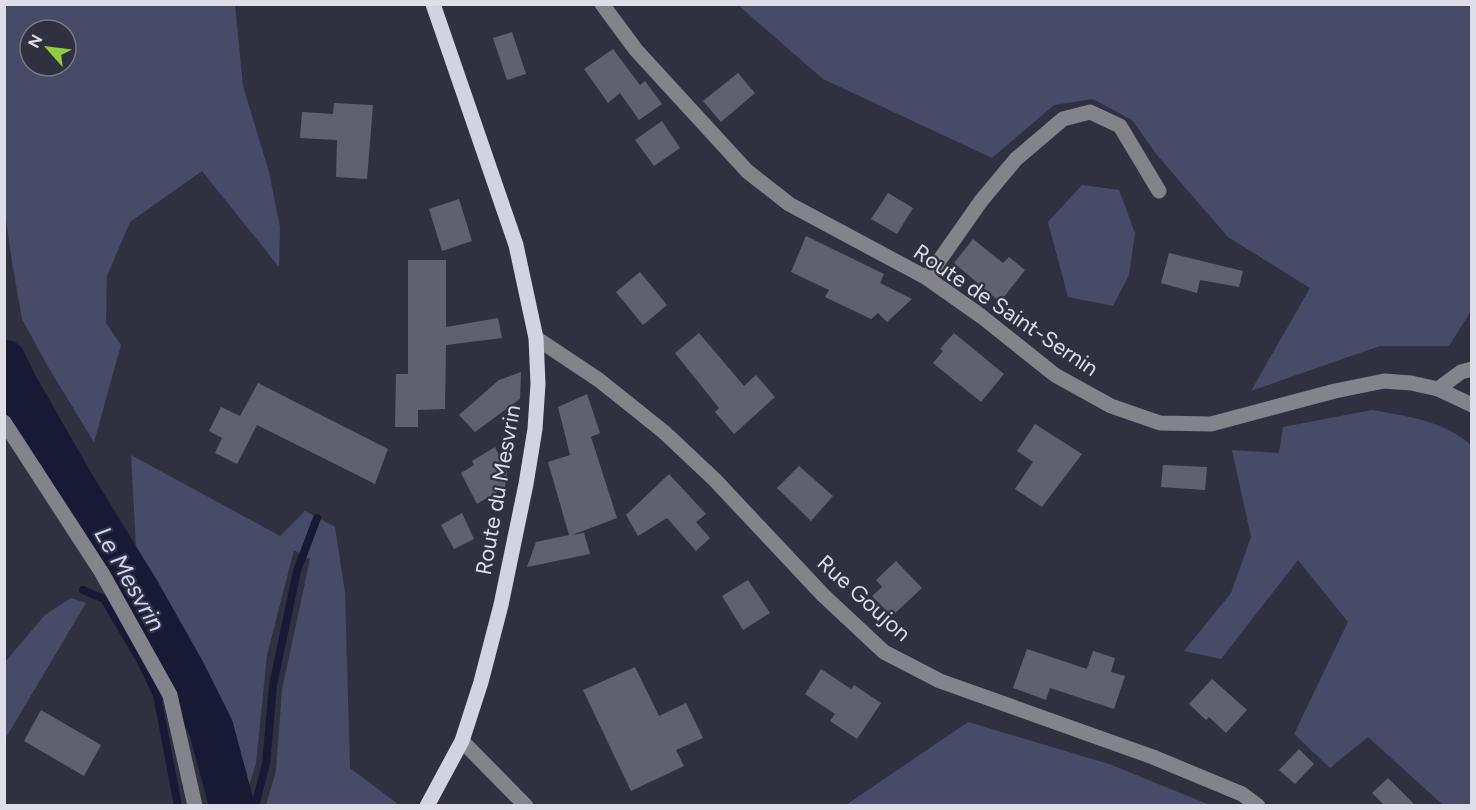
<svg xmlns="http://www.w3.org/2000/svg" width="1476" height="810" font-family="Figtree,sans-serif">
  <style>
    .green { fill: #484b68; fill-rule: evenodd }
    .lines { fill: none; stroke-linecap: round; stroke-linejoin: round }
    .stream { stroke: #181935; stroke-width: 8 }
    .river { stroke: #181935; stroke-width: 45 }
    .building { fill: #5f6171 }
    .minor { stroke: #82838b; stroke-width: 15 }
    .major { stroke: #d1d3e3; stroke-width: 15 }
    .labels { text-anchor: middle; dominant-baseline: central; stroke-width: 4.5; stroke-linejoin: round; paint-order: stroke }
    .street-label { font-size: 22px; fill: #dddee8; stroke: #303140 }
    .water-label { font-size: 24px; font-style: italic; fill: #cfd4f8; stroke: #303140 }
  </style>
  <rect width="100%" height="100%" fill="#303140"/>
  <!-- green -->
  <g class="green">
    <path d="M 4,5 L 235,5 L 243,86 L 269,172 L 280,227 L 279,267 L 202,171 L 130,222 L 107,276 L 106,323 L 121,345 L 94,442 L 47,365 L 22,319 L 12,262 L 4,205 ZM 30,30 L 66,30 L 66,66 L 30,66 Z"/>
    <path d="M 738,5 L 1471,5 L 1471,311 L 1449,346 L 1380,346 L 1251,391 L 1310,288 L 1228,237 L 1157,155 L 1132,120 L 1093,99 L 1054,105 L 992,158 L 823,79 Z"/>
    <path d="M 1082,185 L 1119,190 L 1135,233 L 1129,275 L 1113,306 L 1068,297 L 1048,222 Z"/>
    <path d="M 1372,410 C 1407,416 1444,421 1471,445 L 1471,805 L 1443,805 L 1368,737 L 1330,768 L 1294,734 L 1348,622 L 1298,560 L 1221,659 L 1184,651 L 1231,593 L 1251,537 L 1232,450 L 1279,453 L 1283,427 Z"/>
    <path d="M 131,455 L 280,536 L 305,511 L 335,527 L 345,593 L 350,768 L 398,804 L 397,805 L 266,805 L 276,771 L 282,690 L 310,559 L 294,550 L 267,655 L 256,763 L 243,805 L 241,805 L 235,736 L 193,651 L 147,583 L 136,547 Z"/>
    <path d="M 71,598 L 86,603 L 5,739 L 5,662 L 45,615 Z"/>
    <path d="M 192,714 L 222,805 L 209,805 Z"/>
    <path d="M 968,722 L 1109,764 L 1210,805 L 846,805 Z"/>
  </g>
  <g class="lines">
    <!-- stream -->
    <g class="stream">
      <path d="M 83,590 L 104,599 L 140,660 L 157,695 L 178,806"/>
      <path d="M 255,806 L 266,764 L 273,685 L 297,571 L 317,518"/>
    </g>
    <!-- river -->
    <path class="river" d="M 4,362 L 15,385 L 71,483 L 139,594 L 183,672 L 211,728 L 232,806"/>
  </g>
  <!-- building -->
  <g class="building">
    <path d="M 512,32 L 526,74 L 507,80 L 493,38 Z"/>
    <path d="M 613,49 L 640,85 L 645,81 L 662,104 L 639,120 L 620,93 L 608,103 L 584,69 Z"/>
    <path d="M 738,73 L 755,93 L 721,122 L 703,101 Z"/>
    <path d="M 334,103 L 373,105 L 367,179 L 336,177 L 337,140 L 300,138 L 302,112 L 333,114 Z"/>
    <path d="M 662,121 L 680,148 L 654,166 L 635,140 Z"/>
    <path d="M 888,193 L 913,208 L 897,234 L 871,219 Z"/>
    <path d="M 459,199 L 472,241 L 442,251 L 429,209 Z"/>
    <path d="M 806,236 L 884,274 L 880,283 L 912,299 L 887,322 L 878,313 L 871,319 L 825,297 L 829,290 L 791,272 Z"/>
    <path d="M 973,239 L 1003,263 L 1009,257 L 1025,270 L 1000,302 L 954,263 Z"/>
    <path d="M 1169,253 L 1243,271 L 1239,287 L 1200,280 L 1197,293 L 1161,283 Z"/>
    <path d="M 408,260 L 446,260 L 446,327 L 498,318 L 502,338 L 446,345 L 445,409 L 418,410 L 418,427 L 395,427 L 396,374 L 408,374 Z"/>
    <path d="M 640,272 L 667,305 L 643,325 L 616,292 Z"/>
    <path d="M 699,333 L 744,386 L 756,375 L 775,397 L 734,434 L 715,412 L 719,408 L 675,353 Z"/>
    <path d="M 954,333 L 1004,374 L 981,402 L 933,363 L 943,351 L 940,349 Z"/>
    <path d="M 521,372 L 520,399 L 475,432 L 459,415 L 499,380 Z"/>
    <path d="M 258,383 L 388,449 L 375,484 L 257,425 L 237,464 L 215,453 L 222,438 L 209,431 L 221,407 L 240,416 Z"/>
    <path d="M 587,394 L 600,433 L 591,437 L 617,518 L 572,535 L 584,533 L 590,554 L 527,567 L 536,542 L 569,535 L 548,462 L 570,455 L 558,407 Z"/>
    <path d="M 1035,424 L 1082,454 L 1042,507 L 1015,489 L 1033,462 L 1017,451 Z"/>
    <path d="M 495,447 L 507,472 L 505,487 L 477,504 L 461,473 L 474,465 L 472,461 Z"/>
    <path d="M 1163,465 L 1207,467 L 1205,490 L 1161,487 Z"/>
    <path d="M 799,466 L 833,496 L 811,521 L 777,488 Z"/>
    <path d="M 669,474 L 706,514 L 696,522 L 710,538 L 696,551 L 667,518 L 638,536 L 626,515 Z"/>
    <path d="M 462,513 L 474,539 L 454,549 L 441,525 Z"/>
    <path d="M 896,561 L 922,588 L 892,616 L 872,596 L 882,587 L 876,580 Z"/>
    <path d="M 748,580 L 770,613 L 743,630 L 722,596 Z"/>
    <path d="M 1027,649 L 1087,669 L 1093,651 L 1115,658 L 1111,672 L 1125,676 L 1114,709 L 1050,688 L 1046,700 L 1013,688 Z"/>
    <path d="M 635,667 L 659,716 L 686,703 L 703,738 L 676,750 L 684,766 L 631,791 L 583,690 Z"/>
    <path d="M 821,669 L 851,689 L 854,685 L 881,703 L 857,739 L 830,721 L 835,714 L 805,694 Z"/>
    <path d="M 1212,679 L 1247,710 L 1226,733 L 1209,717 L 1206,720 L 1189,704 Z"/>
    <path d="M 41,710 L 101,745 L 84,776 L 24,741 Z"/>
    <path d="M 1299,749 L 1314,764 L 1295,784 L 1279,770 Z"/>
    <path d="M 1388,778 L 1416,806 L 1385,806 L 1372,793 Z"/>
  </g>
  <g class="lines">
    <!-- minor -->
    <g class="minor">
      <path d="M 602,4 L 636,50 L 747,171 L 789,204 L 927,278 L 981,316 L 1055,375 L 1111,406 L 1160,423 L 1211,424 L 1335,391 L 1384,381 L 1411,383 L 1438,389 L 1472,405"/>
      <path d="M 927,278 L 981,201 L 1016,159 L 1063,119 L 1090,112 L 1120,126 L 1159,191"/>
      <path d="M 536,338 L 599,380 L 664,432 L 715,480 L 823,595 L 884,652 L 940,681 L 1153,757 L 1242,794 L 1258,806"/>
      <path d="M 1438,389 L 1461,372 L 1472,369"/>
      <path d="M 4,422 L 102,573 L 170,695 L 195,806"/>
      <path d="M 462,741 L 526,806"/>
    </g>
    <!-- major -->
    <path class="major" d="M 427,806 L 462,741 L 481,682 L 501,605 L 526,484 L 535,429 L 538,384 L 536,338 L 516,245 L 433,4"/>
  </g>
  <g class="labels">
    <!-- street labels -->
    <g class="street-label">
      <text transform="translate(1006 310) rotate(34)">Route de Saint-Sernin</text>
      <text transform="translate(498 490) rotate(-80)">Route du Mesvrin</text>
      <text transform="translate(864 598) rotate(42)">Rue Goujon</text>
    </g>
    <!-- water labels -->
    <g class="water-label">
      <text transform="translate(130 579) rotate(60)">Le Mesvrin</text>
    </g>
  </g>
  <!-- border -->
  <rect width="1476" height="810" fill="none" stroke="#dddee8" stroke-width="12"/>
  <!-- north arrow -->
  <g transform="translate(48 48) rotate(298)"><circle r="28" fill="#303140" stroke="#757683" stroke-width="1.5"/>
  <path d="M0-4.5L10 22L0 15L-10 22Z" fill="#91cd40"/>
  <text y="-9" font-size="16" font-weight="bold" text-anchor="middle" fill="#dddee8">N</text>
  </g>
</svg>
